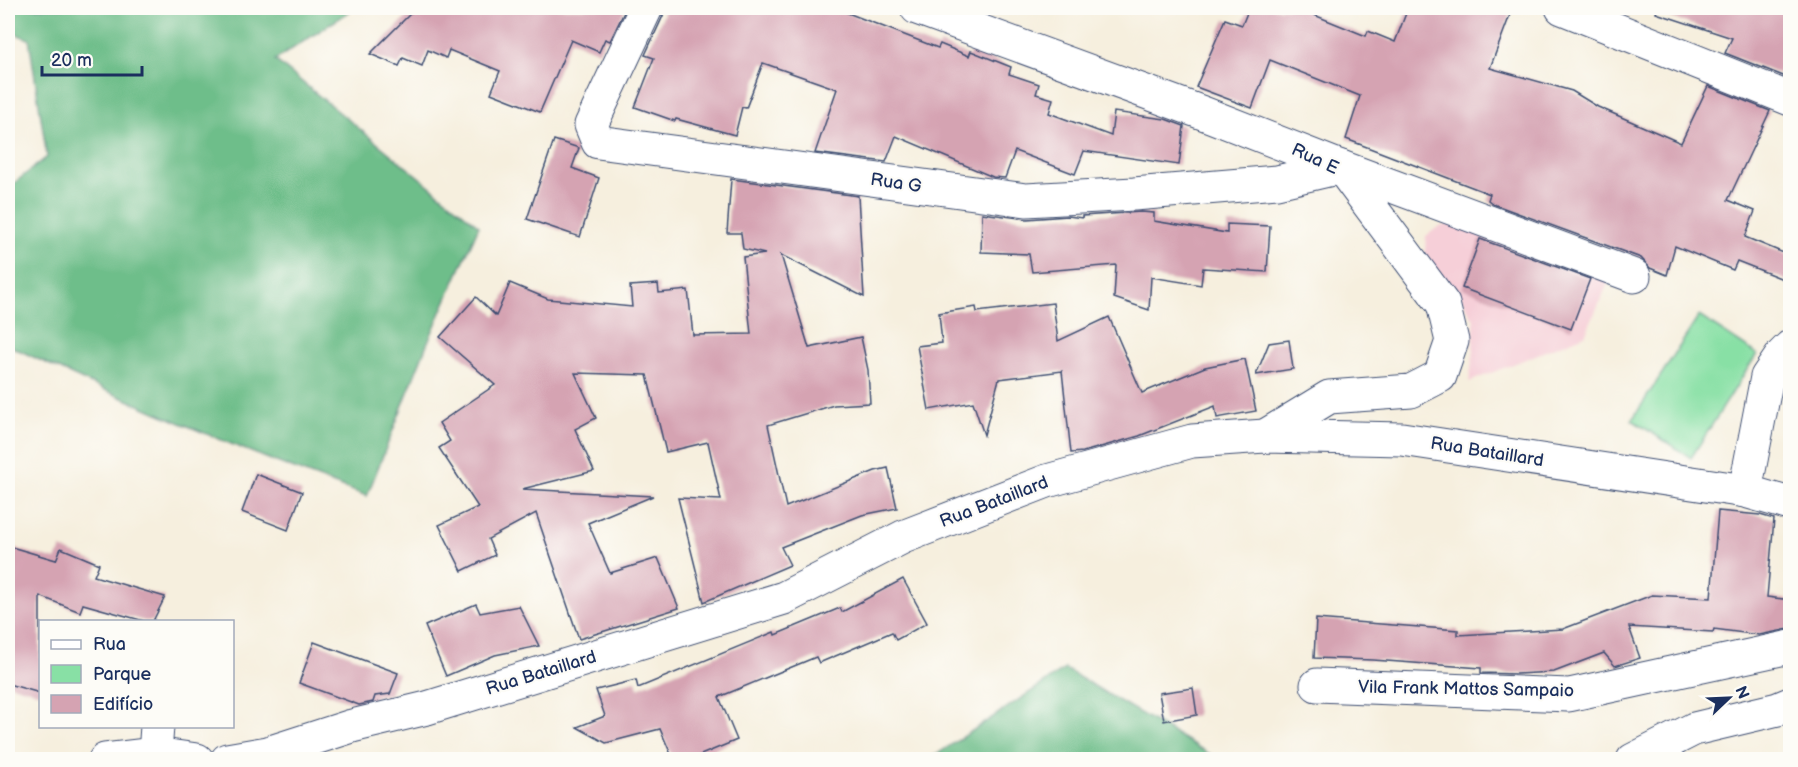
<svg xmlns="http://www.w3.org/2000/svg" width="1798" height="767" font-family="'Balsamiq Sans',sans-serif">
  <style>
    .built { fill: #f6cfd8 }
    .green { fill: #88e0a5; stroke: #528882; stroke-width: 1.5 }
    .forest { fill: #6ebe8a; stroke: #447674; stroke-width: 1.5 }
    .building { fill: #d5a3b2 }
    .lines { fill: none; stroke-linecap: round; stroke-linejoin: round }
    .minor-casing { stroke: #3c4c71; stroke-width: 35 }
    .minor { stroke: #fff; stroke-width: 33 }
    .labels { text-anchor: middle; dominant-baseline: central; stroke-width: 4.5; stroke-linejoin: round; paint-order: stroke }
    .street-label { font-size: 18px; fill: #1b2f5e; stroke: #fdfcf7 }
  </style>
  <rect width="100%" height="100%" fill="#fdfcf7"/>
  <filter id="ink" filterUnits="userSpaceOnUse"><feTurbulence type="fractalNoise" baseFrequency=".0167" numOctaves="2"/><feDisplacementMap in="SourceGraphic" scale="12" xChannelSelector="R" yChannelSelector="G"/><feConvolveMatrix kernelMatrix="1 2 1 2 8 2 1 2 1" color-interpolation-filters="sRGB"/></filter>
  <filter id="wash" filterUnits="userSpaceOnUse"><feTurbulence type="fractalNoise" baseFrequency=".008" numOctaves="4" result="noise"/><feDisplacementMap in="SourceGraphic" scale="24" xChannelSelector="R" yChannelSelector="G"/><feGaussianBlur stdDeviation="1.35" result="paint"/><feColorMatrix in="noise" values="0 0 0 0 0 0 0 0 0 0 0 0 0 0 0 0 0 1.4 0 .05"/><feComposite in="paint" operator="in"/></filter>
  <g filter="url(#wash)">
    <rect width="100%" height="100%" fill="#f6efde"/>
    <!-- built -->
    <path class="built" d="M 1457,222 L 1609,281 L 1585,335 L 1469,382 L 1473,354 L 1474,320 L 1457,290 L 1433,267 L 1425,252 L 1426,236 L 1438,227 Z"/>
    <!-- green -->
    <path class="green" d="M 1699,316 L 1757,354 L 1691,458 L 1632,420 Z"/>
    <!-- forest -->
    <g class="forest">
      <path d="M 8,8 L 355,8 L 275,60 L 479,226 L 427,344 L 367,496 C 244,452 125,401 8,345 L 8,188 L 47,157 L 29,39 L 8,31 Z"/>
      <path d="M 1065,669 L 1218,759 L 930,759 Z"/>
    </g>
    <g id="blocks">
      <!-- building -->
      <g class="building">
        <path d="M 416,8 L 626,8 L 610,41 L 605,39 L 599,52 L 571,40 L 540,112 L 491,93 L 500,71 L 449,50 L 446,58 L 428,50 L 422,66 L 403,58 L 399,66 L 370,54 Z"/>
        <path d="M 665,8 L 835,8 L 938,48 L 940,44 L 969,56 L 971,51 L 1011,67 L 1009,74 L 1039,84 L 1036,94 L 1053,99 L 1049,113 L 1111,136 L 1114,112 L 1165,119 L 1184,126 L 1179,165 L 1084,151 L 1075,174 L 1015,151 L 1005,178 L 993,177 L 896,136 L 886,162 L 815,153 L 837,89 L 763,63 L 746,108 L 742,107 L 735,135 L 676,119 L 675,121 L 635,107 L 654,58 L 645,55 L 663,16 Z"/>
        <path d="M 1249,8 L 1297,8 L 1366,36 L 1368,31 L 1395,42 L 1408,8 L 1492,8 L 1510,15 L 1490,68 L 1572,91 L 1598,107 L 1681,143 L 1708,86 L 1770,111 L 1728,200 L 1755,211 L 1745,237 L 1791,256 L 1791,275 L 1788,281 L 1737,261 L 1733,270 L 1675,246 L 1667,275 L 1650,268 L 1641,258 L 1493,204 L 1488,200 L 1490,194 L 1346,139 L 1360,96 L 1270,60 L 1252,108 L 1196,87 L 1225,19 L 1242,25 Z"/>
        <path d="M 1657,8 L 1791,8 L 1791,69 L 1786,77 L 1725,53 L 1732,38 L 1656,13 Z"/>
        <path d="M 554,140 L 579,148 L 572,168 L 599,178 L 580,237 L 527,219 Z"/>
        <path d="M 731,179 L 858,196 L 864,297 L 781,255 L 809,348 L 861,337 L 868,370 L 870,403 L 834,405 L 768,425 L 786,507 L 875,471 L 888,468 L 897,508 L 862,515 L 781,547 L 790,565 L 704,602 L 678,498 L 721,500 L 708,442 L 666,452 L 647,375 L 575,373 L 596,418 L 575,429 L 594,471 L 522,489 L 653,496 L 588,523 L 610,573 L 658,558 L 679,608 L 579,639 L 536,513 L 488,539 L 495,555 L 462,571 L 439,525 L 478,507 L 439,448 L 450,441 L 439,423 L 495,385 L 440,337 L 476,297 L 496,316 L 510,283 L 548,299 L 632,307 L 630,286 L 658,284 L 659,293 L 688,290 L 693,335 L 751,334 L 743,257 L 765,254 L 743,249 L 741,233 L 727,233 Z"/>
        <path d="M 1141,212 L 1154,213 L 1154,221 L 1227,233 L 1227,224 L 1270,226 L 1267,272 L 1203,268 L 1201,285 L 1151,277 L 1149,310 L 1114,298 L 1116,265 L 1032,272 L 1029,254 L 981,252 L 982,213 L 1027,219 L 1068,216 L 1082,218 L 1082,216 Z"/>
        <path d="M 1480,239 L 1590,279 L 1571,329 L 1462,288 Z"/>
        <path d="M 1053,303 L 1058,341 L 1109,317 L 1142,393 L 1205,367 L 1245,359 L 1256,411 L 1217,418 L 1215,406 L 1139,436 L 1083,452 L 1071,453 L 1062,371 L 999,379 L 984,435 L 973,402 L 929,410 L 917,346 L 942,343 L 939,313 L 976,307 L 977,312 Z"/>
        <path d="M 1289,340 L 1293,369 L 1256,375 L 1269,343 Z"/>
        <path d="M 256,474 L 302,492 L 288,530 L 242,512 Z"/>
        <path d="M 1718,511 L 1760,515 L 1774,519 L 1767,597 L 1791,600 L 1789,629 L 1759,635 L 1714,629 L 1713,632 L 1629,627 L 1640,658 L 1615,666 L 1604,653 L 1554,672 L 1516,674 L 1481,673 L 1481,668 L 1373,660 L 1314,658 L 1316,619 L 1458,630 L 1458,635 L 1563,629 L 1652,595 L 1711,598 Z"/>
        <path d="M 8,546 L 56,560 L 61,548 L 99,564 L 94,576 L 165,597 L 153,621 L 144,621 L 83,604 L 80,612 L 40,596 L 40,693 L 8,684 Z"/>
        <path d="M 903,579 L 927,623 L 896,640 L 892,632 L 819,663 L 816,657 L 719,697 L 737,740 L 691,759 L 673,759 L 660,729 L 606,743 L 577,727 L 605,716 L 596,690 L 636,680 L 638,688 L 774,632 L 775,635 L 840,608 L 842,612 Z"/>
        <path d="M 476,604 L 480,613 L 519,606 L 539,646 L 495,655 L 446,676 L 425,626 Z"/>
        <path d="M 314,642 L 398,673 L 390,694 L 375,696 L 373,702 L 359,705 L 299,683 Z"/>
        <path d="M 1193,688 L 1197,715 L 1164,721 L 1159,693 Z"/>
      </g>
    </g>
  </g>
  <g filter="url(#ink)">
    <use href="#blocks" fill-opacity="0" stroke="#3c4c71" stroke-width="1.5"/>
    <g class="lines">
      <!-- minor casing -->
      <g class="minor-casing">
        <g id="minor">
          <path d="M 646,8 L 591,125 L 598,142 L 1026,200 L 1134,194 L 1277,182 L 1341,167 L 1634,276"/>
          <path d="M 917,8 L 1203,113 L 1341,167 L 1443,304 L 1452,341 L 1440,376 L 1411,391 L 1329,397 L 1265,436"/>
          <path d="M 1562,8 L 1790,99"/>
          <path d="M 1745,491 L 1767,377 L 1782,355 L 1790,347"/>
          <path d="M 1317,685 L 1569,695 L 1790,647"/>
          <path d="M 155,754 L 157,726"/>
          <path d="M 105,760 L 155,754 L 197,760"/>
          <path d="M 227,760 L 268,753 L 352,726 L 427,708 L 784,598 L 903,537 L 1047,481 L 1192,441 L 1265,436 L 1402,439 L 1745,491 L 1790,504"/>
          <path d="M 1633,760 L 1694,729 L 1778,709 L 1790,704"/>
        </g>
      </g>
      <!-- minor -->
      <use href="#minor" class="minor"/>
    </g>
  </g>
  <g class="labels">
    <!-- street labels -->
    <g class="street-label">
      <text transform="translate(1315 159) rotate(25)">Rua E</text>
      <text transform="translate(896 183) rotate(8)">Rua G</text>
      <text transform="translate(1487 452) rotate(9)">Rua Bataillard</text>
      <text transform="translate(994 502) rotate(-21)">Rua Bataillard</text>
      <text transform="translate(541 673) rotate(-17)">Rua Bataillard</text>
      <text transform="translate(1466 689) rotate(1)">Vila Frank Mattos Sampaio</text>
    </g>
  </g>
  <!-- margin -->
  <rect width="1798" height="767" fill="none" stroke="#fdfcf7" stroke-width="30"/>
  <!-- legend -->
  <rect x="39" y="620" width="195" height="108" fill="#fdfcf7" stroke="#a3aaba" stroke-width="1.5"/>
  <rect x="51" y="640" width="30" height="9" fill="#ffffff" stroke="#a3aaba" stroke-width="1.5"/>
  <text x="93" y="650" font-size="18" fill="#1b2f5e">Rua</text>
  <rect x="51" y="665" width="30" height="18" fill="#88e0a5" stroke="#a3aaba" stroke-width="1.5"/>
  <text x="93" y="680" font-size="18" fill="#1b2f5e">Parque</text>
  <rect x="51" y="695" width="30" height="18" fill="#d5a3b2" stroke="#a3aaba" stroke-width="1.5"/>
  <text x="93" y="710" font-size="18" fill="#1b2f5e">Edifício</text>
  <!-- north arrow -->
  <g transform="translate(1729 698) rotate(67)" stroke="#fdfcf7" stroke-width="4.5" paint-order="stroke">
  <path d="M0-4.5L10 22L0 15L-10 22Z" fill="#1b2f5e"/>
  <text y="-9" font-size="16" font-weight="bold" text-anchor="middle" fill="#1b2f5e">N</text>
  </g>
  <!-- scale -->
  <path d="M42 66v9h100v-9" fill="none" stroke="#1b2f5e" stroke-width="3"/>
  <text x="51" y="66" font-size="18" fill="#1b2f5e" stroke="#fdfcf7" stroke-width="4.5" paint-order="stroke">20 m</text>
</svg>
